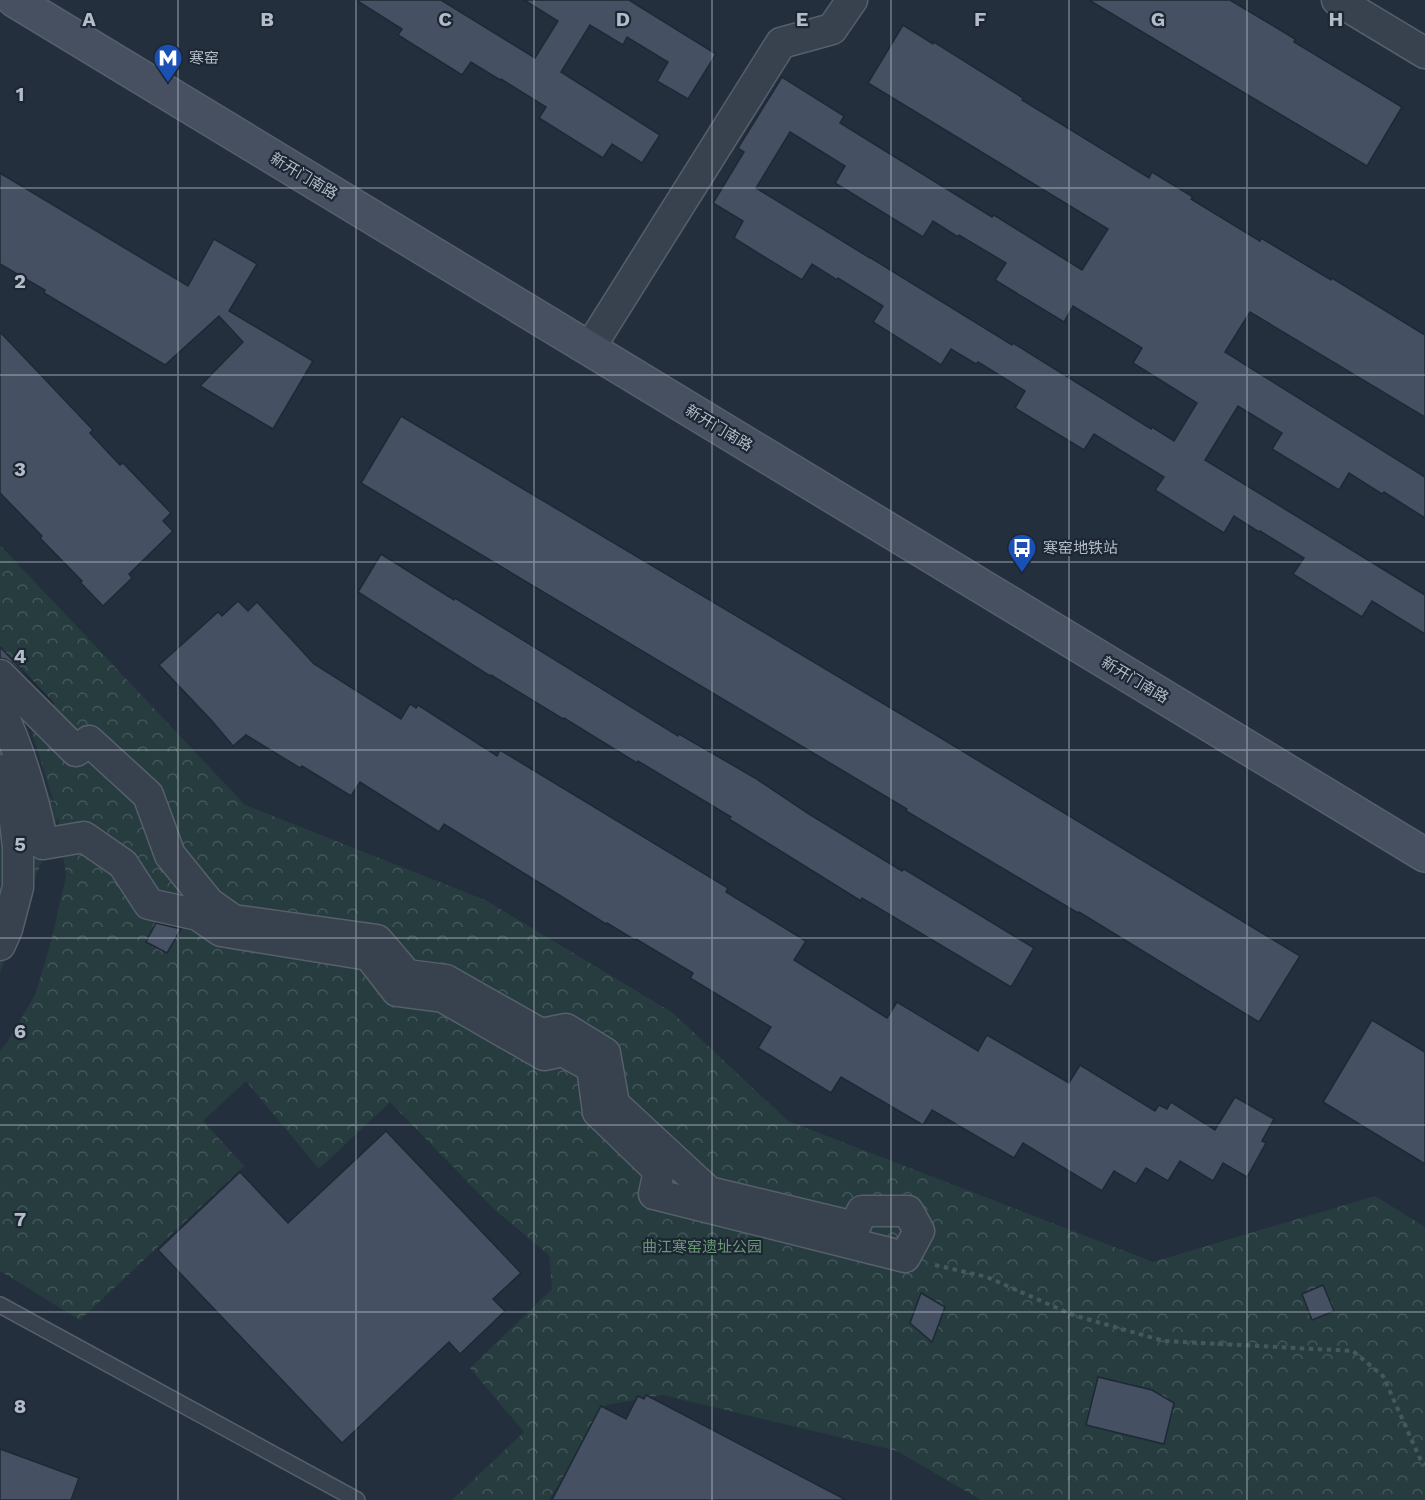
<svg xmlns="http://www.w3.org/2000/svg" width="1425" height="1500" font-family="'Work Sans','Noto Sans SC',sans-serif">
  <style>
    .park { fill: url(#park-crowns) }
    .building { fill: #455162; stroke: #1f2835; stroke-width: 1.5; fill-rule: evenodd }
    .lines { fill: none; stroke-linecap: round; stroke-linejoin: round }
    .lane-casing { stroke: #565f6c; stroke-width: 18 }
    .street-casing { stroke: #565f6c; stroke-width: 33 }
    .secondary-casing { stroke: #565f6c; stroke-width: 36 }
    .path { stroke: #44595c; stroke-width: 4; stroke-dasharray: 4.5 4.5; stroke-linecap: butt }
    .lane { stroke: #38414e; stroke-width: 15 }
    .street { stroke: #38414e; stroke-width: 30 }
    .secondary { stroke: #465061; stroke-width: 33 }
    .grid { fill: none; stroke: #b4bcc9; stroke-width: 1.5; stroke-opacity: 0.55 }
    .labels { text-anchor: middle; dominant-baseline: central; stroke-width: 4.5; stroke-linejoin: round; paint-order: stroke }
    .poi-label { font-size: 15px; fill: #b4bcc9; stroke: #1d2633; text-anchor: start }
    .street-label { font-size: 15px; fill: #b4bcc9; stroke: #1d2633 }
    .park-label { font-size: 15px; fill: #6b9a76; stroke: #1d2633 }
    .grid-label { font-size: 20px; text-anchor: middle; font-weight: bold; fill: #b4bcc9; stroke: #1d2633; stroke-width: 4.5; stroke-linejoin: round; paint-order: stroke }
  </style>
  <defs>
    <pattern id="park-crowns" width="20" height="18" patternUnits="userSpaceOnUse" patternTransform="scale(1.5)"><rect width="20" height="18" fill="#263c3f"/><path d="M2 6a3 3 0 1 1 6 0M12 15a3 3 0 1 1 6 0" fill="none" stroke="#435659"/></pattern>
  </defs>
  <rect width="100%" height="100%" fill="#242f3e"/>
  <!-- park -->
  <path class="park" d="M 0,545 L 245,805 L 485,900 L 673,1013 L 788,1121 L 1153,1262 L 1375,1196 L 1425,1227 L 1425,1500 L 981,1500 L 897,1451 L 663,1395 L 606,1405 L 549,1500 L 452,1500 L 524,1432 L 470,1368 L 552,1289 L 549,1255 L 495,1210 L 390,1102 L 319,1169 L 246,1081 L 203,1121 L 244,1166 L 80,1320 L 0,1271 L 0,1050 L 6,1044 L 35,995 L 50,946 L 66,876 L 58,817 L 0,973 L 0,685 L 56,809 L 34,739 L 18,675 L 0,651 Z"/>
  <!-- building -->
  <g class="building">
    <path d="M 356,0 L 441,0 L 535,58 L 558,21 L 524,0 L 629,0 L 716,54 L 688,99 L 657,81 L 668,62 L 627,37 L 623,45 L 590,25 L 561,72 L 660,135 L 642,163 L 612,144 L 603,158 L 539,118 L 546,107 L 501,79 L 500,80 L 471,62 L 462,75 L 398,35 L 402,29 Z"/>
    <path d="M 1089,0 L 1230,0 L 1295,39 L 1294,42 L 1402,107 L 1367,166 Z"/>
    <path d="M 903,25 L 933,44 L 934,42 L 1023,98 L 1022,100 L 1149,178 L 1152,172 L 1193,197 L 1191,199 L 1260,241 L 1261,238 L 1331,280 L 1332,278 L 1425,335 L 1425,417 L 1250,312 L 1225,352 L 1425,477 L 1425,518 L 1384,492 L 1382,494 L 1349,473 L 1339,490 L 1272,449 L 1282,433 L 1238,406 L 1205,460 L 1425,595 L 1425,634 L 1372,601 L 1362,617 L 1293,574 L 1304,558 L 1260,531 L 1259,532 L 1234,516 L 1224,533 L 1155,490 L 1164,477 L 1094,434 L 1084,450 L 1015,408 L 1025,391 L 978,362 L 976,364 L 951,349 L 941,365 L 873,322 L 883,306 L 838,278 L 837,280 L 812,264 L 802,280 L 734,238 L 743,221 L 713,203 L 744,152 L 738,148 L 782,77 L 844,116 L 840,123 L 992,217 L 994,215 L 1082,270 L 1108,229 L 868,83 ZM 790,132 L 845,166 L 835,183 L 923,237 L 933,221 L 958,237 L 959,235 L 1006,263 L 995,280 L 1064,322 L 1073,306 L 1142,348 L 1133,363 L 1197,403 L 1174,441 L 1152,427 L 1151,429 L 1013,343 L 1012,345 L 871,258 L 870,258 L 756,188 Z"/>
    <path d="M 0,173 L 188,286 L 214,239 L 257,264 L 229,311 L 313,361 L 273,429 L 200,386 L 243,342 L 219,316 L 165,365 L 44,293 L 45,290 L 0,264 Z"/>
    <path d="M 0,332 L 93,430 L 90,433 L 120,465 L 123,463 L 171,513 L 163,521 L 173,531 L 129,574 L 132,578 L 103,606 L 80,582 L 82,581 L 40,538 L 42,536 L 0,493 Z"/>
    <path d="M 401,416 L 936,735 L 1300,956 L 1259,1022 L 1079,912 L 1078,913 L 906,811 L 907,809 L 361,483 Z"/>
    <path d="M 381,554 L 454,600 L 455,598 L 678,736 L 679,734 L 755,778 L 809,814 L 902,871 L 904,869 L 1034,948 L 1011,987 L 862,898 L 861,901 L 729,819 L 731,817 L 638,761 L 637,763 L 564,718 L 563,719 L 491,675 L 490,676 L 358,592 Z"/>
    <path d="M 238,601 L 248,611 L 257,602 L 314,664 L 401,719 L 410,704 L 416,708 L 418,705 L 497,756 L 500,750 L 728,888 L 726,892 L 806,941 L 794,960 L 887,1018 L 897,1002 L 978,1051 L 987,1035 L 1069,1083 L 1080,1065 L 1155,1111 L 1159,1105 L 1167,1109 L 1171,1102 L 1215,1130 L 1235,1097 L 1274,1119 L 1262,1141 L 1266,1143 L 1247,1177 L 1223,1163 L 1213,1181 L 1180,1161 L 1168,1181 L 1146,1168 L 1136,1184 L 1114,1171 L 1102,1191 L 1023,1143 L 1014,1158 L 932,1110 L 923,1125 L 841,1077 L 831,1093 L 758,1048 L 771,1027 L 690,978 L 693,973 L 636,939 L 635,940 L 607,923 L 606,924 L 444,824 L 439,832 L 360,782 L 351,796 L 302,766 L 300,768 L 246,735 L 233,746 L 212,721 L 159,665 L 218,612 L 222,616 Z"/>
    <path d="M 0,647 L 54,704 L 12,663 L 5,659 L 0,658 Z"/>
    <path d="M 156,923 L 181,929 L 167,953 L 146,942 Z"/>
    <path d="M 1372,1020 L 1425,1052 L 1425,1164 L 1323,1102 Z"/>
    <path d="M 386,1131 L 521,1273 L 493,1299 L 505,1311 L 460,1354 L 449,1342 L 342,1443 L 158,1250 L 240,1172 L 288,1223 Z"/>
    <path d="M 1323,1285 L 1334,1311 L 1312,1320 L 1302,1294 Z"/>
    <path d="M 921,1293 L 945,1307 L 932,1342 L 910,1323 Z"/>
    <path d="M 1098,1377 L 1152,1390 L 1174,1403 L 1164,1444 L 1086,1425 Z"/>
    <path d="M 646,1395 L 846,1500 L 552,1500 L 601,1406 L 626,1419 L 638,1396 L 644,1399 Z"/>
    <path d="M 0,1449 L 79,1478 L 71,1500 L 0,1500 Z"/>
  </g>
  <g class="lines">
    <!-- lane casing -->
    <g class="lane-casing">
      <path id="lane" d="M 0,1305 L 357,1500"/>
    </g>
    <!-- street casing -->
    <g class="street-casing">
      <g id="street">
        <path d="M 1337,0 L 1425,53"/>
        <path d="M 589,349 L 781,43 L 832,29 L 852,0"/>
        <path d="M 0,675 L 76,751 L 89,741 L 148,795 L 170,855 L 209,903 L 233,920 L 377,940 L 407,975 L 446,980 L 541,1034 L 566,1029 L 605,1053 L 614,1104 L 709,1192 L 855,1227 L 862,1211 L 908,1211 L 919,1231 L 905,1257 L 654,1194 L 659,1171 L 598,1112 L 592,1067 L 563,1051 L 544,1055 L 443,997 L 397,991 L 369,955 L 221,931 L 198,915 L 149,904 L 123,864 L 84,837 L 43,844 C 34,801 19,749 0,709"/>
        <path d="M 0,770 L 15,821 L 18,847 L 18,887 L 7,929 L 0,945"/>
      </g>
    </g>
    <!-- secondary casing -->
    <g class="secondary-casing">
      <path id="secondary" d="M 14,0 L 1425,855"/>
    </g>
    <!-- path -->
    <path class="path" d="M 935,1265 L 987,1277 L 1073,1315 L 1164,1341 L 1353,1351 L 1383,1376 L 1422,1463 L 1425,1465"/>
    <!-- lane -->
    <use href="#lane" class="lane"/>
    <!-- street -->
    <use href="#street" class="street"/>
    <!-- secondary -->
    <use href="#secondary" class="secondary"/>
  </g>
  <!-- grid -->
  <path class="grid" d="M 178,0 L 178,1500M 356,0 L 356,1500M 534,0 L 534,1500M 712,0 L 712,1500M 891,0 L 891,1500M 1069,0 L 1069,1500M 1247,0 L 1247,1500M 0,188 L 1425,188M 0,375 L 1425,375M 0,562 L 1425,562M 0,750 L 1425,750M 0,938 L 1425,938M 0,1125 L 1425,1125M 0,1312 L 1425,1312"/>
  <!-- icons -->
  <defs>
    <g id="metro-pin" transform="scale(1.5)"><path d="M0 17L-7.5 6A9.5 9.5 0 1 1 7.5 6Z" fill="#1a4fb4" stroke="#1d2633"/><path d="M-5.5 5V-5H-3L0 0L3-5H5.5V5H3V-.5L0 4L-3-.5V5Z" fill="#fff"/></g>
    <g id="bus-pin" transform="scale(1.5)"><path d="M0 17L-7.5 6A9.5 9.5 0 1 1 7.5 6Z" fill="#1a4fb4" stroke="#1d2633"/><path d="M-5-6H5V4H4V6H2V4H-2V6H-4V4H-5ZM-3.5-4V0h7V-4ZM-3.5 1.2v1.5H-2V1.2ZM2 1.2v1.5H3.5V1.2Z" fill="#fff"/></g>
  </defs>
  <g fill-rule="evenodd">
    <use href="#metro-pin" x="168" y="58"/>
    <use href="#bus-pin" x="1022" y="548"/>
  </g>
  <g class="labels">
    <!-- poi labels -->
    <g class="poi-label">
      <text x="189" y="58">寒窑</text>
      <text x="1043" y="548">寒窑地铁站</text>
    </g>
    <!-- street labels -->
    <g class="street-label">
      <text transform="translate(304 176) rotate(31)">新开门南路</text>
      <text transform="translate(719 428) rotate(31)">新开门南路</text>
      <text transform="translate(1135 680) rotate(31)">新开门南路</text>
    </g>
    <!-- park labels -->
    <g class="park-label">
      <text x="702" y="1247">曲江寒窑遗址公园</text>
    </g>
  </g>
  <g class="grid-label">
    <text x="89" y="26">A</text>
    <text x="267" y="26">B</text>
    <text x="445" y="26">C</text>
    <text x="623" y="26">D</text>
    <text x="802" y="26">E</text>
    <text x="980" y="26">F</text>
    <text x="1158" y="26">G</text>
    <text x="1336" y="26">H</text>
    <text x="20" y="101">1</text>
    <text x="20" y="288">2</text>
    <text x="20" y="476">3</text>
    <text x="20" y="663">4</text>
    <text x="20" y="851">5</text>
    <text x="20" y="1038">6</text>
    <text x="20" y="1226">7</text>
    <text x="20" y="1413">8</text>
  </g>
</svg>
